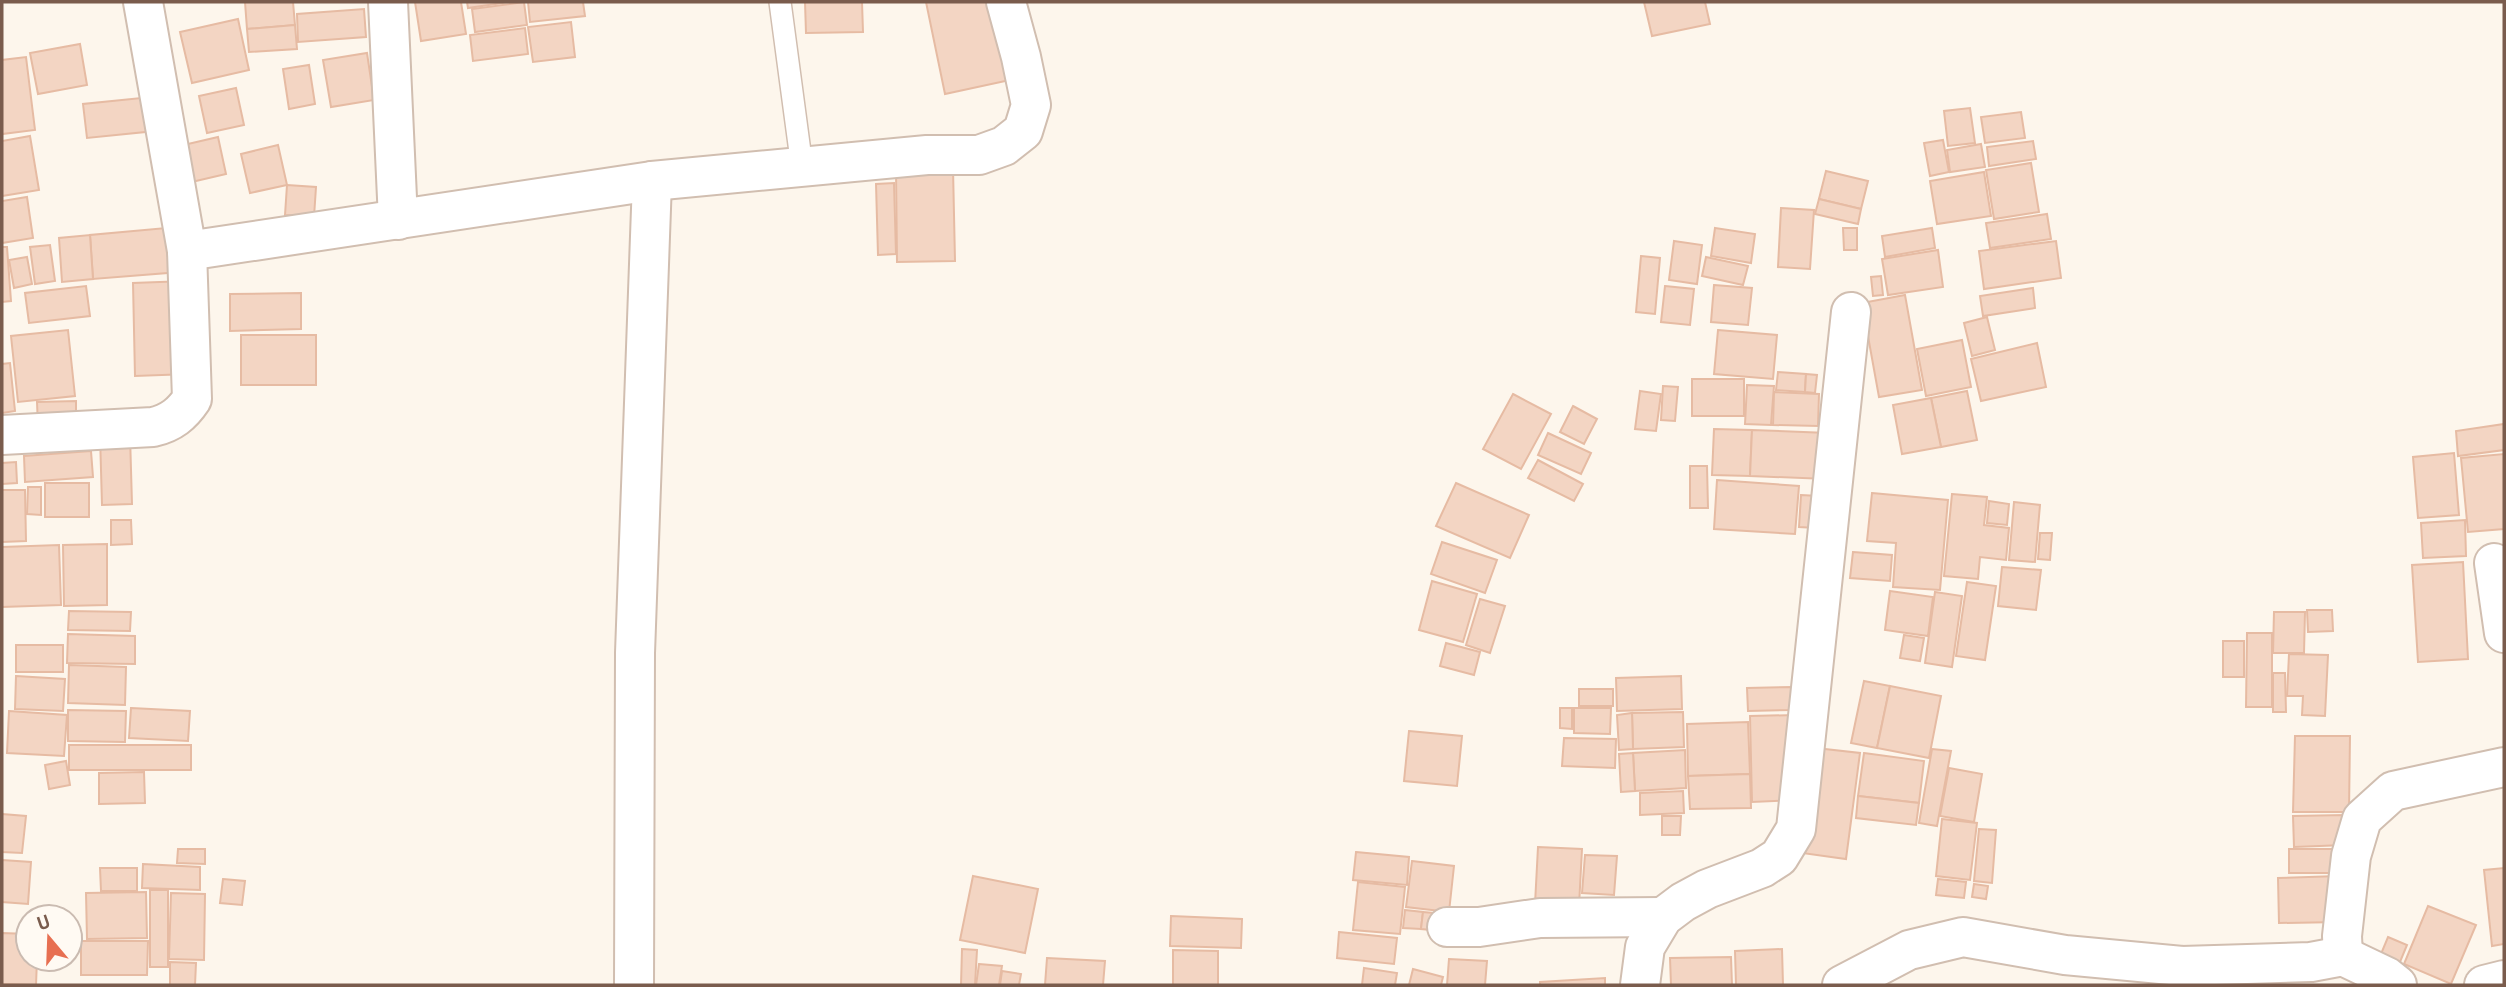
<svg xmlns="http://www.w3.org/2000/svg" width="2506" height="987" font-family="'PT Sans',sans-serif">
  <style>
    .building { fill: #f3d5c3; stroke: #e6bba3; stroke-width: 2 }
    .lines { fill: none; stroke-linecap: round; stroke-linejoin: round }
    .service-casing { stroke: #d1beb0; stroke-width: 24 }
    .minor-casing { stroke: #d1beb0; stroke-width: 42 }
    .service { stroke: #fff; stroke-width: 21 }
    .minor { stroke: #fff; stroke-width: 38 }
  </style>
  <rect width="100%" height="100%" fill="#fdf6ec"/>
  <!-- building -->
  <g class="building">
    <path d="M 245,2 L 293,2 L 295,25 L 247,29 Z"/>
    <path d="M 415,2 L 461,2 L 466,34 L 421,41 Z"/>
    <path d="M 467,2 L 509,2 L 468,8 Z"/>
    <path d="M 524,2 L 527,25 L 475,32 L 472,9 Z"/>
    <path d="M 528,2 L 583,2 L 585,16 L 530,22 Z"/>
    <path d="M 805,2 L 862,2 L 863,32 L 806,33 Z"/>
    <path d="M 926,2 L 993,2 L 1010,80 L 945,94 Z"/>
    <path d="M 1644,2 L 1705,2 L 1710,24 L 1652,36 Z"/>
    <path d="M 364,9 L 366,37 L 298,42 L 297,14 Z"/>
    <path d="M 238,19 L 249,70 L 192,83 L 180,32 Z"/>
    <path d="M 571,22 L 575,57 L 533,62 L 528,27 Z"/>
    <path d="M 295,25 L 297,49 L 249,52 L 247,29 Z"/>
    <path d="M 525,28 L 528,54 L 473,61 L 470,35 Z"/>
    <path d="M 80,44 L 87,85 L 38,94 L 30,53 Z"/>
    <path d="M 367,53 L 374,100 L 331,107 L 323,60 Z"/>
    <path d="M 26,57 L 35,130 L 2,134 L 2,60 Z"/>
    <path d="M 309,65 L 315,104 L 289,109 L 283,69 Z"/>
    <path d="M 236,88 L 244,125 L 207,133 L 199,96 Z"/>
    <path d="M 151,97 L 155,131 L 87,138 L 83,104 Z"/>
    <path d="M 1970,108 L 1975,143 L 1948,146 L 1944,111 Z"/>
    <path d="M 2021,112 L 2025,138 L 1985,143 L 1981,117 Z"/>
    <path d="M 30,136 L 39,190 L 2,196 L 2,141 Z"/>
    <path d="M 218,137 L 226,174 L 183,184 L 175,147 Z"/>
    <path d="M 1943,140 L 1949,172 L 1930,176 L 1924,143 Z"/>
    <path d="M 2033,141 L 2036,159 L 1989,166 L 1987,147 Z"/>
    <path d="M 1981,144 L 1985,167 L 1950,172 L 1947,150 Z"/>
    <path d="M 278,145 L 287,185 L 250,193 L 241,154 Z"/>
    <path d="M 2031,163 L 2039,212 L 1994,219 L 1986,170 Z"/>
    <path d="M 953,168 L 955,261 L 897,262 L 896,170 Z"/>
    <path d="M 1826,171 L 1868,181 L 1861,209 L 1819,199 Z"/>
    <path d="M 1984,172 L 1991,216 L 1937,224 L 1930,181 Z"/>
    <path d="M 894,183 L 896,254 L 878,255 L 876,184 Z"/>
    <path d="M 287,185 L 316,187 L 314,217 L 285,215 Z"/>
    <path d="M 27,197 L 33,238 L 2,243 L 2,201 Z"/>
    <path d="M 1819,199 L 1861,209 L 1858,224 L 1815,214 Z"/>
    <path d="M 1781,208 L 1814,210 L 1810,269 L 1778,267 Z"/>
    <path d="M 2047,214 L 2051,239 L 1990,248 L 1986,223 Z"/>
    <path d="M 177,227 L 180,272 L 93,279 L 90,235 Z"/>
    <path d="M 1715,228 L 1755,234 L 1751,263 L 1711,256 Z"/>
    <path d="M 1843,228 L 1857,228 L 1857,250 L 1844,250 Z"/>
    <path d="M 1932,228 L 1935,248 L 1885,257 L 1882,236 Z"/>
    <path d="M 90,235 L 93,279 L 62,282 L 59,238 Z"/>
    <path d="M 1674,241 L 1702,245 L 1697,284 L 1669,280 Z"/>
    <path d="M 2056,241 L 2061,278 L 1984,289 L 1979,251 Z"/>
    <path d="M 50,245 L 55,281 L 35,284 L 30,247 Z"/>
    <path d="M 2,247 L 7,247 L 11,301 L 2,302 Z"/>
    <path d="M 1938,250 L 1943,287 L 1888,295 L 1882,259 Z"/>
    <path d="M 1641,256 L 1660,258 L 1655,314 L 1636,312 Z"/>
    <path d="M 27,257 L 32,284 L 14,288 L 9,260 Z"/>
    <path d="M 1706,257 L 1748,266 L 1743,285 L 1702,276 Z"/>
    <path d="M 1881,276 L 1883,295 L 1873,296 L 1871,277 Z"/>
    <path d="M 186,281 L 189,374 L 135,376 L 133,283 Z"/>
    <path d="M 1714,285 L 1752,288 L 1748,325 L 1711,322 Z"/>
    <path d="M 86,286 L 90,316 L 29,323 L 25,293 Z"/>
    <path d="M 1665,286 L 1694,289 L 1690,325 L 1661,322 Z"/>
    <path d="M 2033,288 L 2035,308 L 1983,316 L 1980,296 Z"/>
    <path d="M 301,293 L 301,329 L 230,331 L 230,294 Z"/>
    <path d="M 1905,295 L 1922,390 L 1879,397 L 1862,303 Z"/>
    <path d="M 1987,317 L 1995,350 L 1972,356 L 1964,323 Z"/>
    <path d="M 68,330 L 75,396 L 18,402 L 11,336 Z"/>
    <path d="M 1718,330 L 1777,335 L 1773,379 L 1714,374 Z"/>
    <rect x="241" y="335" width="75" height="50"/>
    <path d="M 1962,340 L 1971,387 L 1926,396 L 1917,349 Z"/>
    <path d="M 2037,343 L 2046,387 L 1981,401 L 1971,359 Z"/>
    <path d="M 10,363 L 15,411 L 2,413 L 2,364 Z"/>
    <path d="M 1778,372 L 1806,374 L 1805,392 L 1776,390 Z"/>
    <path d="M 1806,374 L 1817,375 L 1815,393 L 1805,392 Z"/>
    <rect x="1692" y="379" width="52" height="37"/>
    <path d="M 1747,385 L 1774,386 L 1771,425 L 1745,424 Z"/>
    <path d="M 1663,386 L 1678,387 L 1675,421 L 1661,420 Z"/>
    <path d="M 1640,391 L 1661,394 L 1656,431 L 1635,429 Z"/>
    <path d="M 1967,391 L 1977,440 L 1941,447 L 1931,398 Z"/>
    <path d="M 1774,392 L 1819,394 L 1818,426 L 1773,425 Z"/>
    <path d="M 1513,394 L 1551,414 L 1521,469 L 1483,449 Z"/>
    <path d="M 1931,398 L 1941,447 L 1902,454 L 1893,405 Z"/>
    <path d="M 76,401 L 76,427 L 38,427 L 37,402 Z"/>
    <path d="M 1573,406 L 1597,419 L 1584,444 L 1560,432 Z"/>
    <path d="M 2504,424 L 2504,450 L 2458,456 L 2456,431 Z"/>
    <path d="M 1714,429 L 1752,430 L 1750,476 L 1712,475 Z"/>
    <path d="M 1752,430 L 1828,433 L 1826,479 L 1750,476 Z"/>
    <path d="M 1548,433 L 1591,453 L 1581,474 L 1538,455 Z"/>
    <path d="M 100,435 L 130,435 L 132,504 L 102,505 Z"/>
    <path d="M 91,451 L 93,477 L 25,482 L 24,456 Z"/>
    <path d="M 2454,453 L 2459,515 L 2418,518 L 2413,457 Z"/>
    <path d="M 2504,454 L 2504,529 L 2468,532 L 2461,458 Z"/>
    <path d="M 1538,460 L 1583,484 L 1574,501 L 1528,478 Z"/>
    <path d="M 16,462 L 17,483 L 2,484 L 2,463 Z"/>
    <path d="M 1690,466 L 1707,466 L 1708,508 L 1690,508 Z"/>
    <path d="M 1717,480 L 1799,486 L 1795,534 L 1714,529 Z"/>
    <rect x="45" y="483" width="44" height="34"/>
    <path d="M 1456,483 L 1529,515 L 1510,558 L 1436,526 Z"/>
    <path d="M 28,487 L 41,487 L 41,515 L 27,514 Z"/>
    <path d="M 2,490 L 25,490 L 26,541 L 2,542 Z"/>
    <path d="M 1872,493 L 1948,500 L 1940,590 L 1893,587 L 1896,543 L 1867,541 Z"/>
    <path d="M 1952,494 L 1987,497 L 1984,525 L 2009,528 L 2006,560 L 1980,557 L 1978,579 L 1944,576 Z"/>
    <path d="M 1801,495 L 1818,496 L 1816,528 L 1799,527 Z"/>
    <path d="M 1989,501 L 2009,504 L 2007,525 L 1987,523 Z"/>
    <path d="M 2014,502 L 2040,505 L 2035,562 L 2009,560 Z"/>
    <path d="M 111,520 L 131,520 L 132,544 L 111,545 Z"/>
    <path d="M 2465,520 L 2466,556 L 2423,558 L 2421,523 Z"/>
    <path d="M 2040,533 L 2052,533 L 2050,560 L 2038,559 Z"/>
    <path d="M 1442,542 L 1497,560 L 1485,593 L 1431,574 Z"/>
    <path d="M 107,544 L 107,605 L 64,606 L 63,545 Z"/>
    <path d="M 59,545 L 61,605 L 2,607 L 2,547 Z"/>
    <path d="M 1853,552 L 1892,555 L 1890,581 L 1850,578 Z"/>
    <path d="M 2463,562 L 2468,659 L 2418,662 L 2412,565 Z"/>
    <path d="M 2002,567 L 2041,570 L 2036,610 L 1998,606 Z"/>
    <path d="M 1432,581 L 1477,594 L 1463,642 L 1419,630 Z"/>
    <path d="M 1967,582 L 1996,586 L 1985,660 L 1956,656 Z"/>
    <path d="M 1890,591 L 1933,597 L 1928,636 L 1885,630 Z"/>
    <path d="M 1935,592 L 1962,596 L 1952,667 L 1925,663 Z"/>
    <path d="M 1480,599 L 1505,606 L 1490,653 L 1466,645 Z"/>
    <path d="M 2307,610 L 2332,610 L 2333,631 L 2308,632 Z"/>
    <path d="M 69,611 L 131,612 L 130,631 L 68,630 Z"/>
    <path d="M 2274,612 L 2305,612 L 2304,653 L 2273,653 Z"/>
    <path d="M 2247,633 L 2272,633 L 2272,707 L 2246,707 Z"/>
    <path d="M 68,634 L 135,636 L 135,664 L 67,663 Z"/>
    <path d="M 1904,635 L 1924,638 L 1920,661 L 1900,658 Z"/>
    <rect x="2223" y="641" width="21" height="36"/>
    <path d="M 1446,643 L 1480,652 L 1474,675 L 1440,666 Z"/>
    <rect x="16" y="645" width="47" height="27"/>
    <path d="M 2289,654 L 2328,655 L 2325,716 L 2302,715 L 2303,696 L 2287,696 Z"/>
    <path d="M 69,665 L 126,667 L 125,705 L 68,703 Z"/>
    <path d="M 2273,673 L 2285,673 L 2286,712 L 2273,712 Z"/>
    <path d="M 16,676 L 65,679 L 63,711 L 15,709 Z"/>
    <path d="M 1681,676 L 1682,709 L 1617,711 L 1616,678 Z"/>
    <path d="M 1864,681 L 1890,686 L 1877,748 L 1851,743 Z"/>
    <path d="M 1890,686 L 1941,696 L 1929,758 L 1877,748 Z"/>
    <path d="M 1792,687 L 1792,710 L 1748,711 L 1747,688 Z"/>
    <rect x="1579" y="689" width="34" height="17"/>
    <path d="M 131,708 L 190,711 L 188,741 L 129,738 Z"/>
    <path d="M 1560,708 L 1572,708 L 1572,729 L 1560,728 Z"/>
    <path d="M 1574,708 L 1611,708 L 1610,734 L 1574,733 Z"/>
    <path d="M 68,710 L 126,711 L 125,742 L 68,741 Z"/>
    <path d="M 9,711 L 67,715 L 64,756 L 7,753 Z"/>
    <path d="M 1683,712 L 1684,747 L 1633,749 L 1632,713 Z"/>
    <path d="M 1632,713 L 1633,749 L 1619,750 L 1617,715 Z"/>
    <path d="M 1795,715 L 1797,800 L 1752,802 L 1750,716 Z"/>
    <path d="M 1748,722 L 1750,774 L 1688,776 L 1687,724 Z"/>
    <path d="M 1409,731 L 1462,736 L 1457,786 L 1404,781 Z"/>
    <path d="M 2295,736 L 2350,736 L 2349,812 L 2293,812 Z"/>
    <path d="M 1564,738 L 1616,739 L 1615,768 L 1562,766 Z"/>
    <rect x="69" y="745" width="122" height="25"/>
    <path d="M 1816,748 L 1860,753 L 1846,859 L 1802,853 Z"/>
    <path d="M 1932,749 L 1951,751 L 1937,826 L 1919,823 Z"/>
    <path d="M 1685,750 L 1686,788 L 1635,791 L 1633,753 Z"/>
    <path d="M 1633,753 L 1635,791 L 1621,792 L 1619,754 Z"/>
    <path d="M 1864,753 L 1924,761 L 1919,803 L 1858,796 Z"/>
    <path d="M 66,761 L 70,785 L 49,789 L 45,765 Z"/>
    <path d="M 1949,768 L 1982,774 L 1974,822 L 1940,816 Z"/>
    <path d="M 144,772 L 145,803 L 99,804 L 99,773 Z"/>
    <path d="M 1750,774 L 1751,808 L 1690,809 L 1688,776 Z"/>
    <path d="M 1683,791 L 1684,813 L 1640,815 L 1640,793 Z"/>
    <path d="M 1858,796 L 1919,803 L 1916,825 L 1856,818 Z"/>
    <path d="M 2,814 L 26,816 L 22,853 L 2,852 Z"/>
    <path d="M 2345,815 L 2345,845 L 2294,847 L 2293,816 Z"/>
    <path d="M 1662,816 L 1681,816 L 1680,835 L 1662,835 Z"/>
    <path d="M 1942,819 L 1977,823 L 1970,880 L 1936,876 Z"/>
    <path d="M 1979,829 L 1996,830 L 1992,883 L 1974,881 Z"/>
    <path d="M 1538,847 L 1582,849 L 1579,906 L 1535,904 Z"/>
    <path d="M 178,849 L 205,849 L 205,864 L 177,863 Z"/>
    <path d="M 2289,849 L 2341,849 L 2342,873 L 2289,873 Z"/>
    <path d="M 1356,852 L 1409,857 L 1407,885 L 1353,880 Z"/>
    <path d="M 1585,855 L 1617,856 L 1614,895 L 1582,893 Z"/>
    <path d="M 2,860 L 31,862 L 28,904 L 2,902 Z"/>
    <path d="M 1412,861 L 1454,866 L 1449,912 L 1406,907 Z"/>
    <path d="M 143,864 L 200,867 L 200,890 L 142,888 Z"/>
    <path d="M 100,868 L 137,868 L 137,891 L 101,891 Z"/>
    <path d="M 2504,868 L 2504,944 L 2492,946 L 2484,870 Z"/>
    <path d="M 973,876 L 1038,889 L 1025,953 L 960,940 Z"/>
    <path d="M 2338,876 L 2339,922 L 2279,923 L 2278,878 Z"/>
    <path d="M 223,879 L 245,881 L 242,905 L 220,903 Z"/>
    <path d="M 1938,879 L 1966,882 L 1964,898 L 1936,895 Z"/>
    <path d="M 1358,882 L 1405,887 L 1400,934 L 1353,930 Z"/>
    <path d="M 1974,884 L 1988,886 L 1986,899 L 1972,897 Z"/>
    <rect x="150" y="890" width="18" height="77"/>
    <path d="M 146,892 L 147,938 L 87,939 L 86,893 Z"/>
    <path d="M 171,893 L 205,894 L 204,960 L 169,959 Z"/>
    <path d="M 2428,906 L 2476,925 L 2451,984 L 2404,964 Z"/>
    <path d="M 1405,910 L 1423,912 L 1421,929 L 1403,928 Z"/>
    <path d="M 1423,912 L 1444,914 L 1442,931 L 1421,929 Z"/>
    <path d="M 1171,916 L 1242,919 L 1241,948 L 1170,946 Z"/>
    <path d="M 1339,932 L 1397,938 L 1394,964 L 1337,958 Z"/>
    <path d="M 2,933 L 28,934 L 28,959 L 37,959 L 36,985 L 2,984 Z"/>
    <path d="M 2388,937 L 2407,945 L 2395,974 L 2376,966 Z"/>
    <path d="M 81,941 L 148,941 L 147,975 L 81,975 Z"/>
    <path d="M 962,949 L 977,950 L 975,985 L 961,985 Z"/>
    <path d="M 1782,949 L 1783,985 L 1736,985 L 1735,951 Z"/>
    <path d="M 1173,950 L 1218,951 L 1218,985 L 1173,985 Z"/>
    <path d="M 1731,957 L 1732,985 L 1671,985 L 1670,958 Z"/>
    <path d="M 1047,958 L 1105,961 L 1103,985 L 1045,985 Z"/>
    <path d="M 1449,959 L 1487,961 L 1485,985 L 1447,985 Z"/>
    <path d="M 170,962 L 196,963 L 195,985 L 170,985 Z"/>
    <path d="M 979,964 L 1002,966 L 999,985 L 976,985 Z"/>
    <path d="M 1364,968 L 1397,973 L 1395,985 L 1362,985 Z"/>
    <path d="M 1413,969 L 1443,977 L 1441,985 L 1409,985 Z"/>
    <path d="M 1002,971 L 1021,974 L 1019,985 L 1000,985 Z"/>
    <path d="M 1605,978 L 1605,985 L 1540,985 L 1540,982 Z"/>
  </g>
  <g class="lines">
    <!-- service casing -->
    <g class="service-casing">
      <path id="service" d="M 780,2 L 802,167"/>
    </g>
    <!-- minor casing -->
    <g class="minor-casing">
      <g id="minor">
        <path d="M 143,2 L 187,251"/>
        <path d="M 388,2 L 398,220"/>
        <path d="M 2,435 L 153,427 C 171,423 182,414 192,399 L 187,251 L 652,181 L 927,155 L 979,155 L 1004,146 L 1023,131 L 1031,105 L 1021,57 L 1006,2"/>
        <path d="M 2494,563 L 2504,633"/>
        <path d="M 1447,927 L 1479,927 L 1540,918 L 1663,917"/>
        <path d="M 2343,956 L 2342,936 L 2351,856 L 2362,819 L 2393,791 L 2504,767"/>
        <path d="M 634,985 L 635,653 L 652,181"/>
        <path d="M 1640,985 L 1645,947 L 1663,917 L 1683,902 L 1707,889 L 1762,868 L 1779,857 L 1796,829 L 1851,312"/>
        <path d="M 1842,985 L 1909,950 L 1963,937 L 2065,955 L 2182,966 L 2311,962 L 2343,956 L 2387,977 L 2397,985"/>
        <path d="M 2484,985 L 2504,980"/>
      </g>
    </g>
    <!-- service -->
    <use href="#service" class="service"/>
    <!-- minor -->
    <use href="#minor" class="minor"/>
  </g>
  <!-- border -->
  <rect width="2506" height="987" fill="none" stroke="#7a5c4d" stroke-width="7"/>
  <!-- north arrow -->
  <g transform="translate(49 938) rotate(341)"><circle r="33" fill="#fffaf3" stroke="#cabbb1" stroke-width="2"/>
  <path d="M0-5L12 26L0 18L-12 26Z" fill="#e76f51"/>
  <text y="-10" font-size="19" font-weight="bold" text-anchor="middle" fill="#7a5c4d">U</text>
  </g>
</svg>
